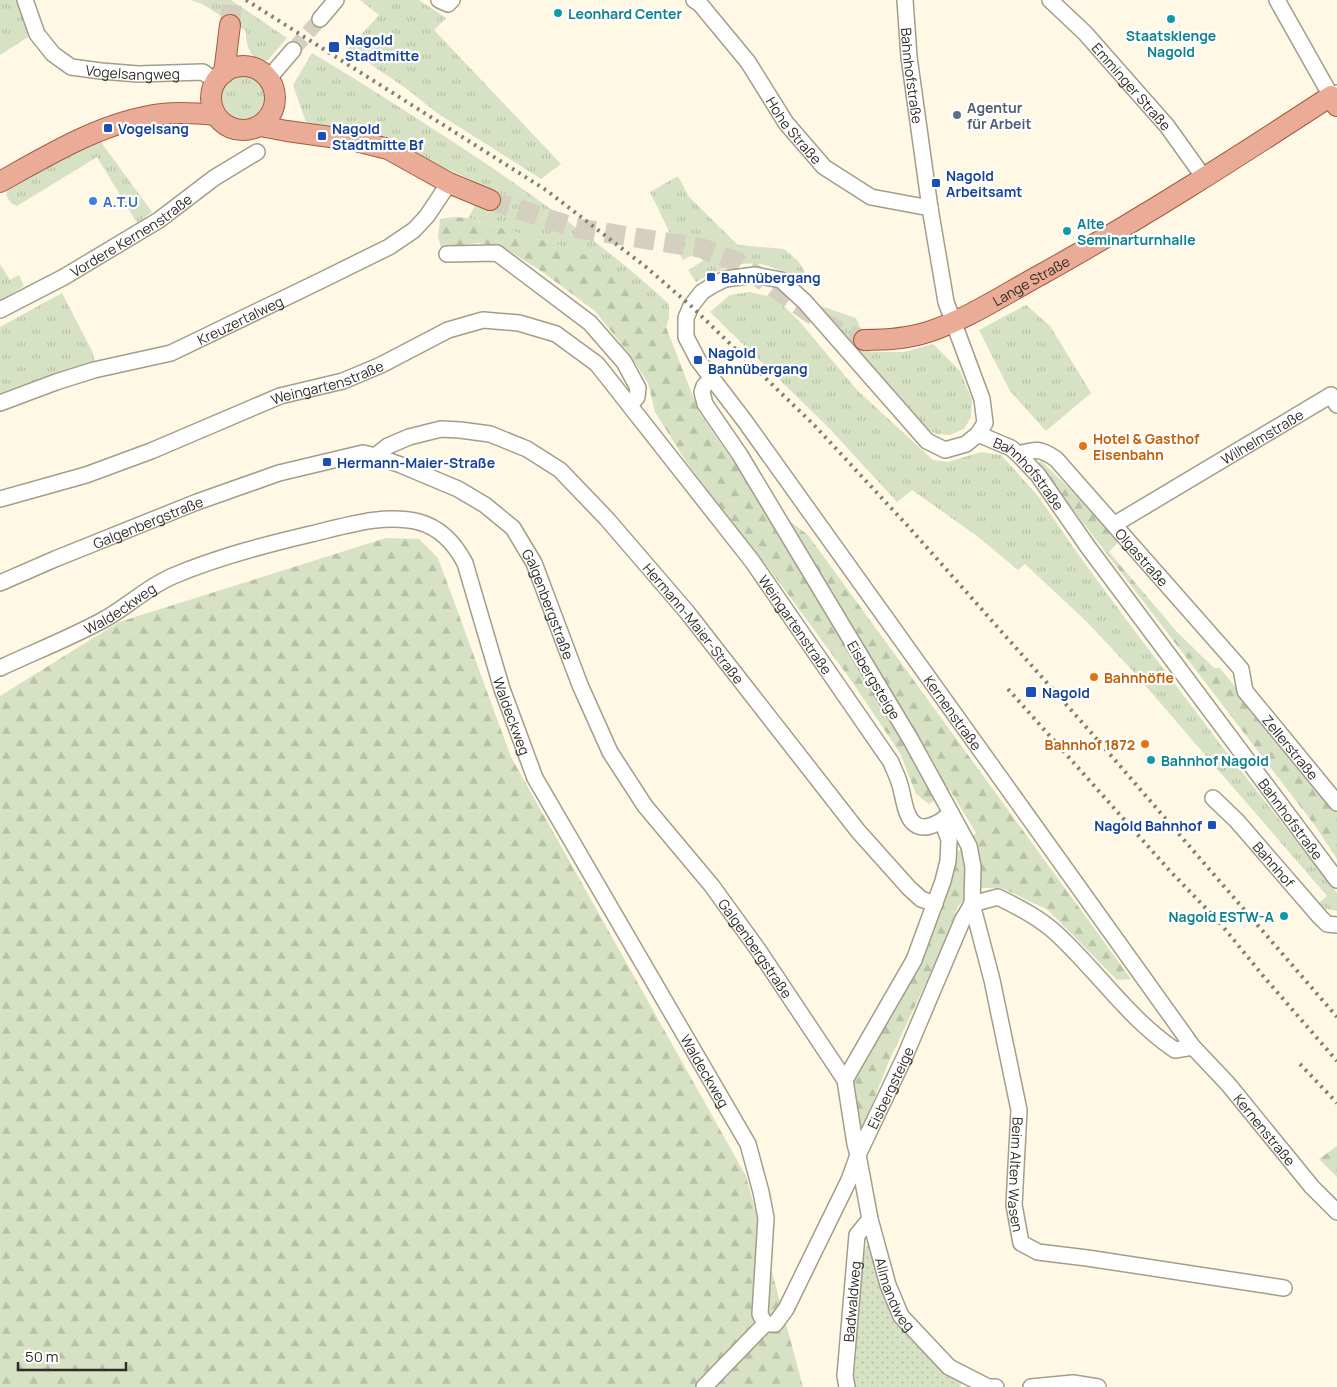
<svg xmlns="http://www.w3.org/2000/svg" width="1337" height="1387" font-family="Manrope,sans-serif">
  <style>
    .grass { fill: url(#grass-tufts) }
    .forest { fill: url(#forest-firs) }
    .park { fill: url(#park-dots) }
    .lines { fill: none; stroke-linecap: round; stroke-linejoin: round }
    .minor-tunnel { stroke: #d5cfbf; stroke-width: 15; stroke-dasharray: 15 8; stroke-linecap: butt }
    .major-tunnel { stroke: #d5cfbf; stroke-width: 20; stroke-dasharray: 20 10; stroke-linecap: butt }
    .minor-casing { stroke: #a49d8c; stroke-width: 18 }
    .major-casing { stroke: #a15b42; stroke-width: 22 }
    .minor { stroke: #fff; stroke-width: 15 }
    .major { stroke: #ebac97; stroke-width: 20 }
    .rail { stroke: #827e72; stroke-width: 4; stroke-dasharray: 2.5 5; stroke-linecap: butt }
    .culture-dot { fill: #0f9aa8; stroke: #fff; stroke-width: 2 }
    .transit-dot { fill: #1a4fb4; stroke: #fff; stroke-width: 2 }
    .service-dot { fill: #5c6f8a; stroke: #fff; stroke-width: 2 }
    .shop-dot { fill: #3f7fe0; stroke: #fff; stroke-width: 2 }
    .food-dot { fill: #e8710a; stroke: #fff; stroke-width: 2 }
    .labels { text-anchor: middle; dominant-baseline: central; stroke-width: 4.5; stroke-linejoin: round; paint-order: stroke }
    .culture-label { font-size: 14px; font-weight: bold; fill: #0d838f; stroke: #fff; text-anchor: start }
    .transit-label { font-size: 14px; font-weight: bold; fill: #164399; stroke: #fff; text-anchor: start }
    .street-label { font-size: 14px; fill: #2f2d26; stroke: #fff }
    .service-label { font-size: 14px; font-weight: bold; fill: #4e5e75; stroke: #fff; text-anchor: start }
    .shop-label { font-size: 14px; font-weight: bold; fill: #366cbe; stroke: #fff; text-anchor: start }
    .food-label { font-size: 14px; font-weight: bold; fill: #c56008; stroke: #fff; text-anchor: start }
  </style>
  <defs>
    <pattern id="grass-tufts" width="24" height="20" patternUnits="userSpaceOnUse" patternTransform="scale(1.25)"><rect width="24" height="20" fill="#d6e2c3"/><path d="M3 7l-1-3M5 7V3M7 7l1-3M15 17l-1-3M17 17v-4M19 17l1-3" fill="none" stroke="#b8c2a7"/></pattern>
    <pattern id="forest-firs" width="22" height="20" patternUnits="userSpaceOnUse" patternTransform="scale(1.25)"><rect width="22" height="20" fill="#d6e2c3"/><path d="M5 1l3.5 6h-7zM16 11l3.5 6h-7z" fill="#b8c2a7"/></pattern>
    <pattern id="park-dots" width="8" height="8" patternUnits="userSpaceOnUse" patternTransform="scale(1.25)"><rect width="8" height="8" fill="#d6e2c3"/><path d="M2 2h.1M6 6h.1" fill="none" stroke="#b8c2a7" stroke-width="1.8" stroke-linecap="round"/></pattern>
  </defs>
  <rect width="100%" height="100%" fill="#fff8e5"/>
  <!-- grass -->
  <g class="grass">
    <path d="M 0,0 L 21,0 L 28,37 L 0,55 Z"/>
    <path d="M 191,0 L 231,0 L 287,38 L 268,60 C 252,66 245,44 246,31 L 202,4 Z"/>
    <path d="M 360,0 L 419,0 L 446,18 L 434,30 L 561,164 L 541,179 L 437,113 L 407,89 L 348,49 L 379,15 Z"/>
    <path d="M 312,53 C 371,88 428,125 485,163 C 549,207 612,251 669,304 L 669,318 L 666,327 L 603,263 L 565,247 L 468,218 L 476,204 L 493,211 L 486,189 L 474,181 L 373,136 L 306,122 L 293,85 Z"/>
    <circle cx="243" cy="99" r="24"/>
    <path d="M 98,138 L 152,212 L 137,223 L 97,157 L 17,206 L 11,203 L 6,195 L 8,188 Z"/>
    <path d="M 678,176 L 689,197 L 738,245 L 784,249 L 798,261 L 804,270 L 804,279 L 802,284 C 764,254 735,260 696,282 L 688,270 L 703,261 L 698,252 L 683,260 L 650,192 Z"/>
    <path d="M 0,264 L 10,280 L 19,275 L 24,286 L 0,300 Z"/>
    <path d="M 749,292 L 768,296 L 786,308 L 800,322 L 857,390 L 933,460 L 948,462 L 981,452 L 1001,455 L 1038,496 L 1078,554 L 1125,618 L 1227,753 L 1337,893 L 1337,911 L 1326,909 L 1319,903 L 1327,896 L 1131,669 L 1087,622 L 1025,564 L 1018,570 L 977,536 L 912,490 L 897,502 L 829,428 L 710,312 L 730,295 Z"/>
    <path d="M 62,293 L 92,351 L 98,373 L 0,409 L 0,327 Z"/>
    <path d="M 815,304 L 856,318 L 871,352 L 904,352 L 933,344 L 960,371 L 972,400 L 971,417 L 964,429 L 950,435 L 936,434 L 922,425 Z"/>
    <path d="M 1026,305 L 1050,326 L 1091,393 L 1046,431 L 1010,391 L 979,330 Z"/>
  </g>
  <!-- forest -->
  <g class="forest">
    <path d="M 453,217 L 468,218 L 565,247 L 604,263 L 666,327 L 699,412 L 756,495 L 808,535 L 1131,979 L 1117,980 L 1048,910 L 1002,888 L 978,888 L 958,906 L 942,949 L 889,1061 L 860,1135 L 854,1079 L 956,854 L 976,833 L 950,790 L 929,804 L 916,794 L 900,753 L 853,683 L 782,586 L 687,463 L 655,412 L 648,383 L 630,355 L 595,311 L 544,273 L 505,248 L 479,243 L 441,248 L 438,237 L 440,219 Z"/>
    <path d="M 1041,461 L 1066,485 L 1120,540 L 1109,552 L 1177,632 L 1214,668 L 1220,668 L 1337,813 L 1337,859 L 1316,827 L 1038,464 Z"/>
    <path d="M 386,538 L 419,539 L 438,558 L 511,757 L 746,1176 L 803,1387 L 0,1387 L 0,696 L 119,622 Z"/>
    <path d="M 1337,1146 L 1337,1177 L 1319,1159 Z"/>
  </g>
  <!-- park -->
  <path class="park" d="M 868,1240 L 888,1304 L 917,1343 L 963,1380 L 960,1387 L 851,1387 L 861,1265 Z"/>
  <g class="lines">
    <!-- minor-tunnel -->
    <path class="minor-tunnel" d="M 293,50 L 320,19"/>
    <!-- major-tunnel -->
    <g class="major-tunnel">
      <path d="M 230,25 L 232,0"/>
      <path d="M 490,200 L 576,228 L 701,248 L 737,262 L 832,328 L 864,340"/>
    </g>
    <!-- minor casing -->
    <g class="minor-casing">
      <g id="minor">
        <path id="s1" d="M 25,0 L 37,34 L 53,54 L 71,67 L 101,71 L 138,74 L 203,72 L 215,81"/>
        <path d="M 439,0 L 448,4 L 452,0"/>
        <path id="s2" d="M 694,0 L 700,4 L 748,62 L 786,123 L 824,167 L 871,197 L 930,208"/>
        <path id="s3" d="M 905,0 L 909,57 L 930,208 L 946,302 L 982,399 L 985,423 L 978,434 L 966,444 L 945,450 L 927,441 L 805,302 L 781,280 L 755,275 L 725,279 L 713,285 L 702,292 L 691,306 L 686,318 L 686,337 L 698,360 L 744,420 L 1193,1047 L 1228,1084 L 1312,1187 L 1337,1212"/>
        <path id="s4" d="M 1050,0 L 1085,33 L 1167,126 L 1205,179"/>
        <path d="M 1277,0 L 1331,96 L 1337,93"/>
        <path d="M 320,19 L 336,0"/>
        <path d="M 268,79 L 293,50"/>
        <path d="M 447,254 L 497,253 L 590,323 L 624,362 L 638,388 L 637,397 L 630,405"/>
        <path id="s5" d="M 0,310 L 64,277 L 159,220 L 214,178 L 257,152"/>
        <path id="s6" d="M 0,403 L 56,382 L 94,370 L 171,353 L 320,281 L 389,247 L 414,230 L 427,216 L 449,183"/>
        <path id="s7" d="M 978,434 L 1011,448 L 1018,454 L 1038,475 L 1088,547 L 1337,880"/>
        <path id="s8" d="M 1018,454 C 1036,449 1040,448 1056,459 L 1241,669 L 1245,691 L 1337,803"/>
        <path id="s9" d="M 375,456 L 388,446 L 409,437 L 441,429 L 460,430 L 490,434 L 527,449 L 560,470 L 607,519 L 687,612 L 858,831 L 909,888 L 921,899 L 935,904"/>
        <path id="s10" d="M 0,499 L 86,475 L 151,451 L 280,396 L 343,381 L 381,365 L 448,330 L 483,320 L 519,323 L 556,334 L 597,364 L 752,561 L 891,762 C 894,770 898,777 900,785 C 903,795 904,806 908,815 C 918,837 939,824 951,813"/>
        <path id="s11" d="M 1115,524 L 1331,395 L 1337,405"/>
        <path id="s12" d="M 0,583 L 55,559 L 197,502 L 279,473 L 363,453 L 375,456 L 401,465 L 458,489 L 485,505 L 513,528 L 534,563 L 580,685 L 610,752 L 645,806 L 712,886 L 759,951 L 845,1080 L 855,1144 L 858,1155 L 870,1219 L 888,1285 L 901,1316 L 949,1367 L 988,1387 L 996,1387"/>
        <path id="s13" d="M 0,668 C 34,652 70,638 103,620 C 127,607 147,587 173,576 C 218,557 264,545 311,534 C 345,526 384,513 419,522 C 441,528 455,544 465,563 L 502,689 L 535,778 L 748,1144 L 761,1192 L 766,1218 L 760,1314 L 765,1324"/>
        <path id="s14" d="M 1213,798 L 1237,821 L 1320,917 L 1327,924 L 1337,925"/>
        <path id="s15" d="M 972,904 L 992,980 L 1019,1110 L 1014,1205 L 1021,1243 L 1038,1252 L 1087,1258 L 1284,1288"/>
        <path d="M 972,904 L 998,897 C 1018,907 1040,918 1057,934 C 1097,971 1129,1019 1175,1050 L 1193,1047"/>
        <path d="M 845,1080 L 914,960 L 943,881 L 948,861 L 949,840 L 942,821"/>
        <path id="s16" d="M 704,1387 L 765,1324 L 775,1324 L 786,1309 L 849,1180 L 858,1155 L 905,1056 L 963,919 L 972,904 L 973,867 L 969,846 L 911,740 L 740,455 L 705,404 L 702,392 L 704,386 L 712,378"/>
        <path id="s17" d="M 847,1387 L 845,1376 L 857,1235 L 870,1219"/>
        <path d="M 1031,1387 L 1073,1383 L 1098,1387"/>
      </g>
    </g>
    <!-- major casing -->
    <g class="major-casing">
      <g id="major">
        <circle cx="243" cy="98" r="32"/>
        <path d="M 224,73 L 230,25"/>
        <path d="M 260,126 L 287,131 L 352,140 L 388,149 L 449,183 L 490,200"/>
        <path d="M 0,182 C 50,154 104,121 162,114 C 179,112 197,113 215,115"/>
        <path id="s18" d="M 864,340 C 886,340 906,339 928,332 C 968,319 1005,294 1042,274 C 1141,219 1236,158 1331,96 L 1337,106"/>
      </g>
    </g>
    <!-- minor -->
    <use href="#minor" class="minor"/>
    <!-- major -->
    <use href="#major" class="major"/>
    <!-- rail -->
    <g class="rail">
      <path d="M 246,0 L 546,190 L 646,267 L 691,306 L 814,425 L 906,524 L 1095,737 L 1337,1017"/>
      <path d="M 1008,689 L 1170,871 L 1220,923 L 1264,977 L 1337,1061"/>
      <path d="M 1300,1064 L 1337,1103"/>
    </g>
  </g>
  <!-- markers -->
  <g class="culture-dot">
    <circle cx="558" cy="13" r="5"/>
    <circle cx="1171" cy="19" r="5"/>
    <circle cx="1067" cy="231" r="5"/>
    <circle cx="1151" cy="760" r="5"/>
    <circle cx="1284" cy="916" r="5"/>
  </g>
  <g class="transit-dot">
    <rect x="328" y="41" width="12" height="12" rx="2.5"/>
    <rect x="103" y="123" width="10" height="10" rx="2.5"/>
    <rect x="317" y="131" width="10" height="10" rx="2.5"/>
    <rect x="931" y="178" width="10" height="10" rx="2.5"/>
    <rect x="706" y="272" width="10" height="10" rx="2.5"/>
    <rect x="693" y="355" width="10" height="10" rx="2.5"/>
    <rect x="322" y="457" width="10" height="10" rx="2.5"/>
    <rect x="1025" y="686" width="12" height="12" rx="2.5"/>
    <rect x="1207" y="820" width="10" height="10" rx="2.5"/>
  </g>
  <circle class="service-dot" cx="957" cy="115" r="5"/>
  <circle class="shop-dot" cx="93" cy="201" r="5"/>
  <g class="food-dot">
    <circle cx="1083" cy="446" r="5"/>
    <circle cx="1094" cy="677" r="5"/>
    <circle cx="1145" cy="744" r="5"/>
  </g>
  <g class="labels">
    <!-- culture labels -->
    <g class="culture-label">
      <text x="568" y="13">Leonhard Center</text>
      <text x="1171" y="35" text-anchor="middle">Staatsklenge<tspan x="1171" dy="16">Nagold</tspan></text>
      <text x="1077" y="223">Alte<tspan x="1077" dy="16">Seminarturnhalle</tspan></text>
      <text x="1161" y="760">Bahnhof Nagold</text>
      <text x="1274" y="916" text-anchor="end">Nagold ESTW-A</text>
    </g>
    <!-- transit labels -->
    <g class="transit-label">
      <text x="345" y="39">Nagold<tspan x="345" dy="16">Stadtmitte</tspan></text>
      <text x="118" y="128">Vogelsang</text>
      <text x="332" y="128">Nagold<tspan x="332" dy="16">Stadtmitte Bf</tspan></text>
      <text x="946" y="175">Nagold<tspan x="946" dy="16">Arbeitsamt</tspan></text>
      <text x="721" y="277">Bahnübergang</text>
      <text x="708" y="352">Nagold<tspan x="708" dy="16">Bahnübergang</tspan></text>
      <text x="337" y="462">Hermann-Maier-Straße</text>
      <text x="1042" y="692">Nagold</text>
      <text x="1202" y="825" text-anchor="end">Nagold Bahnhof</text>
    </g>
    <!-- street labels -->
    <g class="street-label">
      <text stroke="none"><textPath href="#s1" startOffset="146">Vogelsangweg</textPath></text>
      <text stroke="none"><textPath href="#s3" startOffset="76">Bahnhofstraße</textPath></text>
      <text stroke="none"><textPath href="#s4" startOffset="119">Emminger Straße</textPath></text>
      <text stroke="none"><textPath href="#s2" startOffset="165">Hohe Straße</textPath></text>
      <text stroke="none"><textPath href="#s5" startOffset="151">Vordere Kernenstraße</textPath></text>
      <text stroke="none"><textPath href="#s18" startOffset="180">Lange Straße</textPath></text>
      <text stroke="none"><textPath href="#s6" startOffset="255">Kreuzertalweg</textPath></text>
      <text stroke="none"><textPath href="#s10" startOffset="348">Weingartenstraße</textPath></text>
      <text stroke="none"><textPath href="#s11" startOffset="171">Wilhelmstraße</textPath></text>
      <text stroke="none"><textPath href="#s7" startOffset="66">Bahnhofstraße</textPath></text>
      <text stroke="none"><textPath href="#s12" startOffset="160">Galgenbergstraße</textPath></text>
      <text stroke="none"><textPath href="#s8" startOffset="171">Olgastraße</textPath></text>
      <text stroke="none"><textPath href="#s12" startOffset="640">Galgenbergstraße</textPath></text>
      <text stroke="none"><textPath href="#s13" startOffset="134">Waldeckweg</textPath></text>
      <text stroke="none"><textPath href="#s9" startOffset="404">Hermann-Maier-Straße</textPath></text>
      <text stroke="none"><textPath href="#s10" startOffset="970">Weingartenstraße</textPath></text>
      <text transform="translate(874 680) rotate(59)">Eisbergsteige</text>
      <text stroke="none"><textPath href="#s3" startOffset="1315">Kernenstraße</textPath></text>
      <text stroke="none"><textPath href="#s13" startOffset="674">Waldeckweg</textPath></text>
      <text stroke="none"><textPath href="#s8" startOffset="415">Zellerstraße</textPath></text>
      <text stroke="none"><textPath href="#s7" startOffset="501">Bahnhofstraße</textPath></text>
      <text stroke="none"><textPath href="#s14" startOffset="90">Bahnhof</textPath></text>
      <text stroke="none"><textPath href="#s12" startOffset="1045">Galgenbergstraße</textPath></text>
      <text stroke="none"><textPath href="#s13" startOffset="1079">Waldeckweg</textPath></text>
      <text stroke="none"><textPath href="#s16" startOffset="361">Eisbergsteige</textPath></text>
      <text stroke="none"><textPath href="#s3" startOffset="1836">Kernenstraße</textPath></text>
      <text stroke="none"><textPath href="#s15" startOffset="276">Beim Alten Wasen</textPath></text>
      <text stroke="none"><textPath href="#s12" startOffset="1425">Allmandweg</textPath></text>
      <text stroke="none"><textPath href="#s17" startOffset="86">Badwaldweg</textPath></text>
    </g>
    <!-- service labels -->
    <g class="service-label">
      <text x="967" y="107">Agentur<tspan x="967" dy="16">für Arbeit</tspan></text>
    </g>
    <!-- shop labels -->
    <g class="shop-label">
      <text x="103" y="201">A.T.U</text>
    </g>
    <!-- food labels -->
    <g class="food-label">
      <text x="1093" y="438">Hotel &amp; Gasthof<tspan x="1093" dy="16">Eisenbahn</tspan></text>
      <text x="1104" y="677">Bahnhöfle</text>
      <text x="1135" y="744" text-anchor="end">Bahnhof 1872</text>
    </g>
  </g>
  <!-- scale -->
  <path d="M18 1362v8h108v-8" fill="none" stroke="#2f2d26" stroke-width="2.5"/>
  <text x="25" y="1362" font-size="15" fill="#2f2d26" stroke="#ffffff" stroke-width="4" paint-order="stroke">50 m</text>
</svg>
